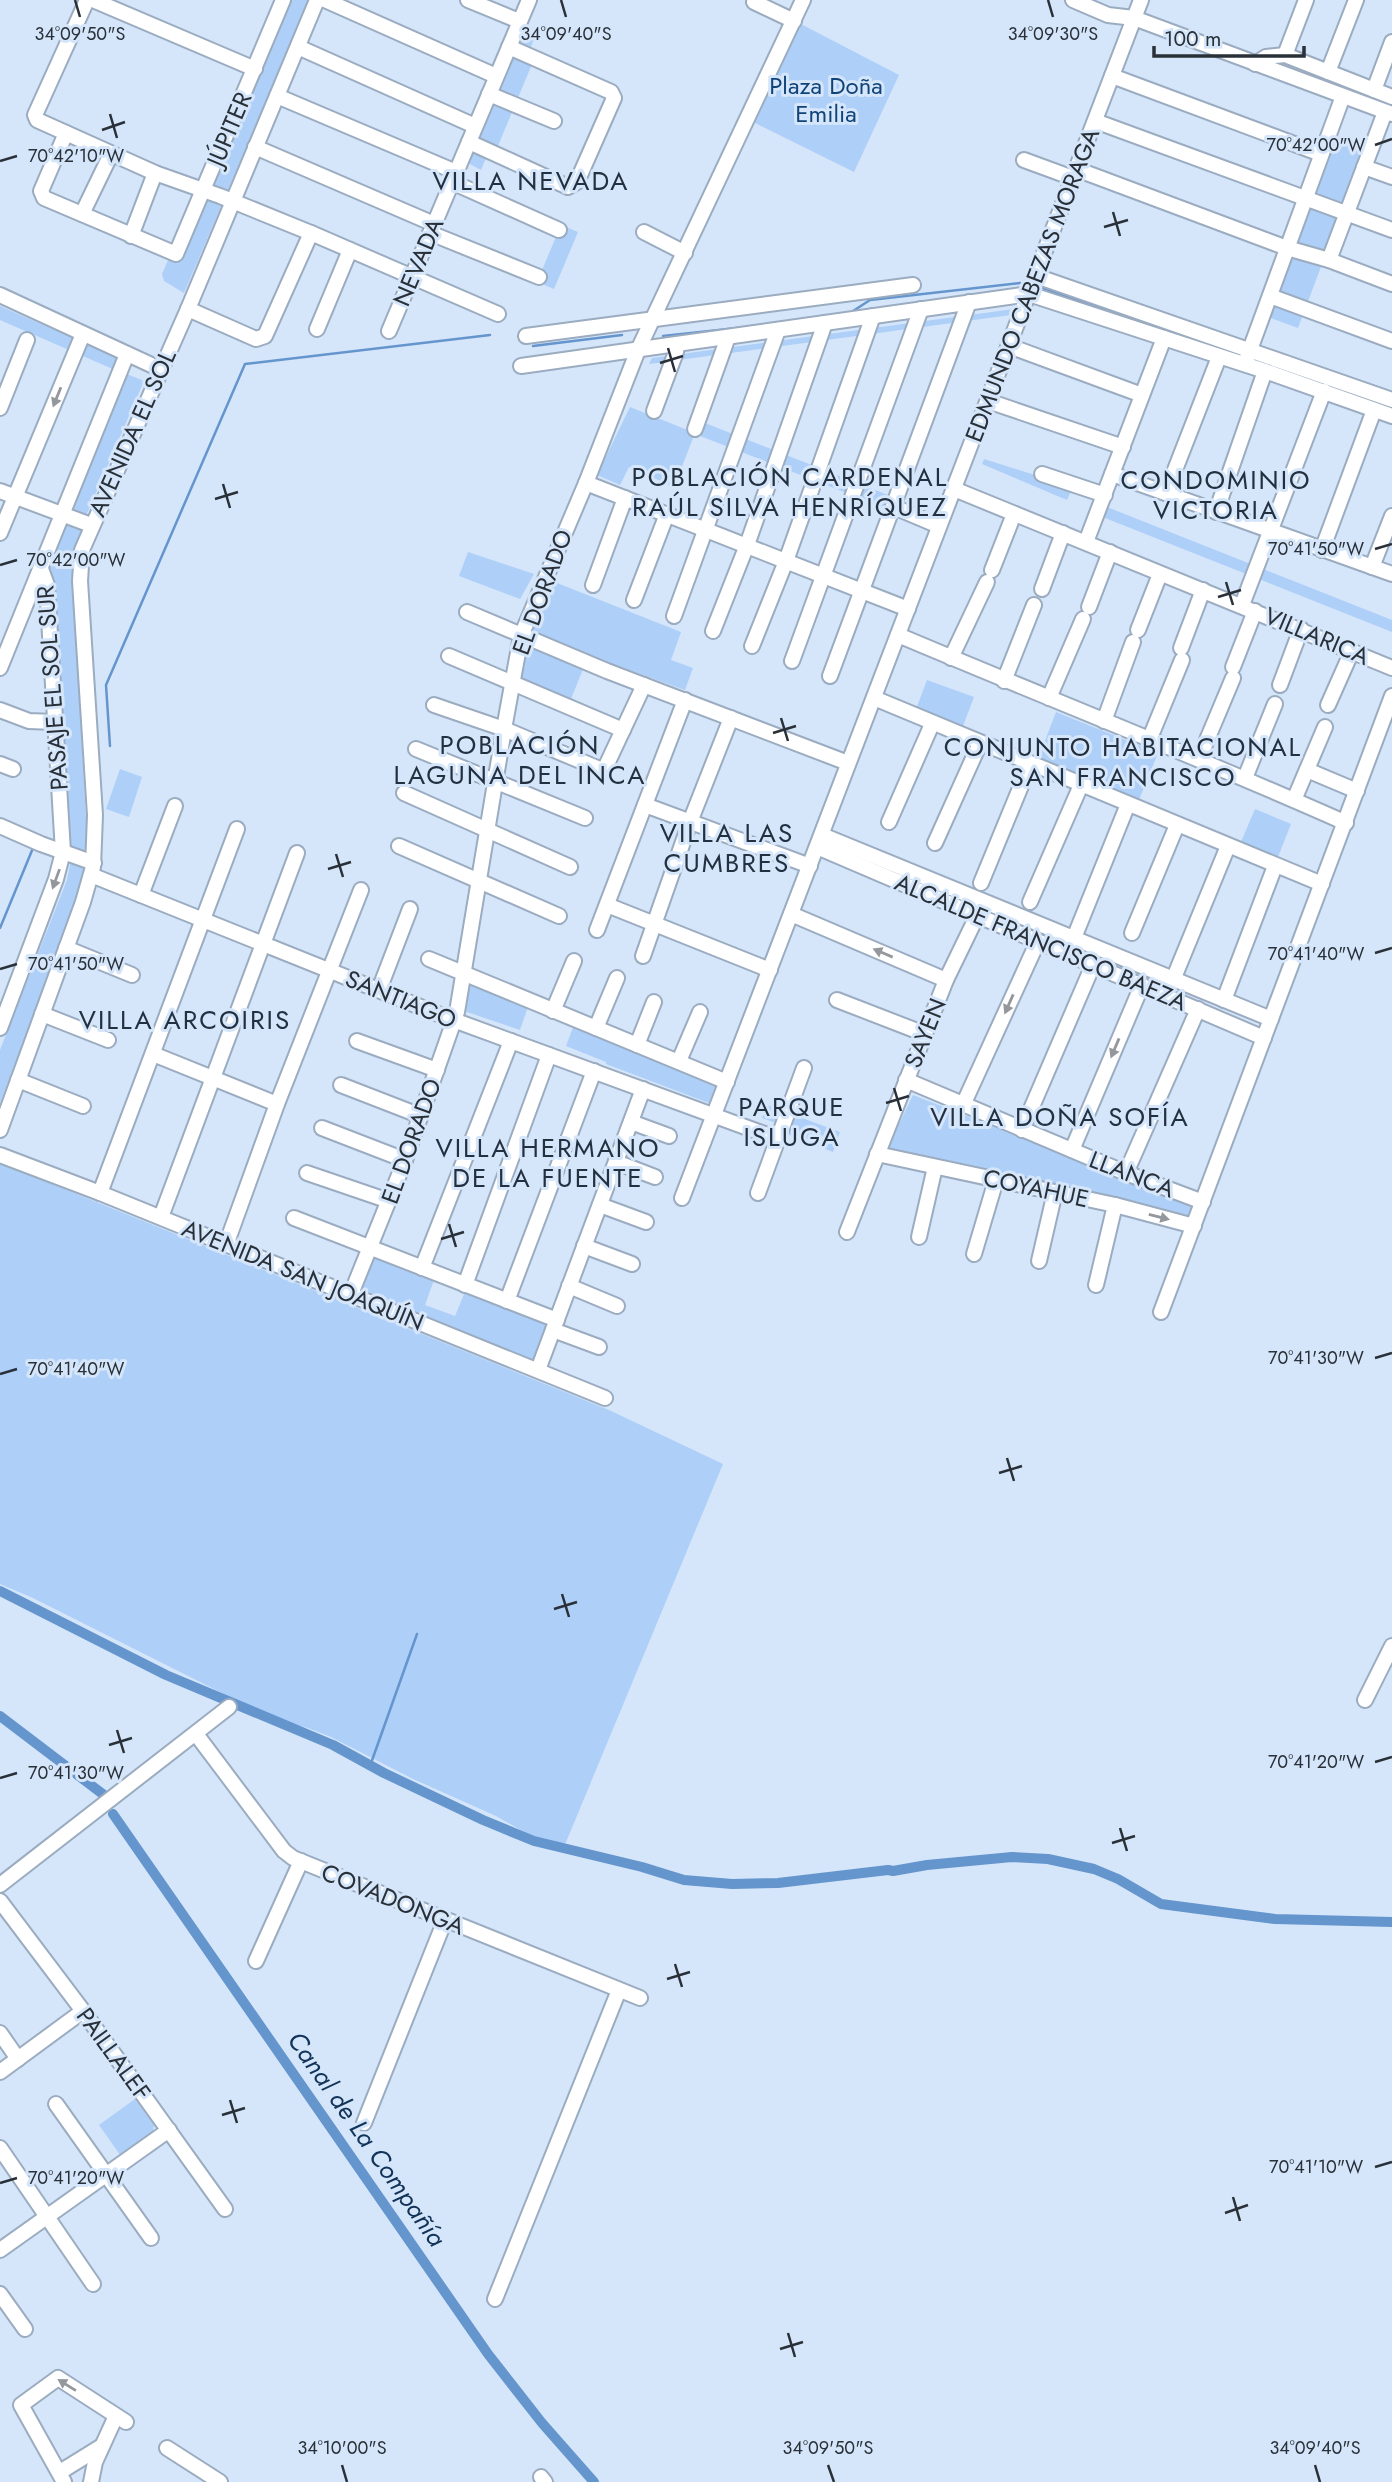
<svg xmlns="http://www.w3.org/2000/svg" width="1392" height="2482" font-family="Jost,sans-serif">
  <style>
    .green { fill: #adcff8 }
    .lines { fill: none; stroke-linecap: round; stroke-linejoin: round }
    .stream { stroke: #6595cd; stroke-width: 2.5 }
    .canal { stroke: #6595cd; stroke-width: 10 }
    .minor-casing { stroke: #9bacc0; stroke-width: 18 }
    .minor { stroke: #fff; stroke-width: 14 }
    .oneway { fill: #94989c }
    .ticks { fill: none; stroke: #293038; stroke-width: 2.5 }
    .labels { text-anchor: middle; dominant-baseline: central; stroke-width: 6; stroke-linejoin: round; paint-order: stroke }
    .park-label { font-size: 24px; fill: #104377; stroke: #d5e6fb }
    .street-label { font-size: 24px; fill: #293038; stroke: #d5e6fb }
    .neighbourhood-label { font-size: 26px; letter-spacing: 2px; fill: #233040; stroke: #d5e6fb }
    .water-label { font-size: 26px; font-style: italic; fill: #113358; stroke: #d5e6fb }
    .ticks-label { font-size: 18px; text-anchor: middle; fill: #293038; stroke: #d5e6fb; stroke-width: 6; stroke-linejoin: round; paint-order: stroke }
  </style>
  <rect width="100%" height="100%" fill="#d5e6fb"/>
  <!-- green -->
  <g class="green">
    <path d="M 282,0 L 309,0 L 184,293 L 164,281 L 162,274 Z"/>
    <path d="M 797,22 L 899,75 L 854,172 L 751,121 Z"/>
    <path d="M 523,29 L 536,34 L 528,54 L 535,57 L 495,153 L 489,151 L 481,170 L 468,163 Z"/>
    <path d="M 1336,136 L 1366,147 L 1298,328 L 1268,317 Z"/>
    <path d="M 561,225 L 578,232 L 554,289 L 537,282 Z"/>
    <path d="M 0,306 L 120,359 L 115,370 L 0,320 Z"/>
    <path d="M 1014,309 L 1011,315 L 649,364 L 652,358 Z"/>
    <path d="M 127,374 L 144,381 L 86,516 L 70,509 Z"/>
    <path d="M 630,407 L 695,433 L 674,487 L 629,467 L 620,485 L 597,475 Z"/>
    <path d="M 705,423 L 893,497 L 888,509 L 700,436 Z"/>
    <path d="M 984,459 L 1073,487 L 1067,500 L 982,464 Z"/>
    <path d="M 1107,507 L 1392,620 L 1392,632 L 1100,516 Z"/>
    <path d="M 64,521 L 83,530 L 72,568 L 88,854 L 70,846 L 49,568 Z"/>
    <path d="M 468,552 L 534,574 L 520,599 L 459,576 Z"/>
    <path d="M 552,581 L 681,632 L 671,660 L 693,668 L 685,690 L 529,634 Z"/>
    <path d="M 528,641 L 585,664 L 571,699 L 521,678 Z"/>
    <path d="M 927,680 L 974,697 L 963,726 L 916,709 Z"/>
    <path d="M 1056,712 L 1158,753 L 1139,800 L 1038,759 Z"/>
    <path d="M 120,769 L 142,777 L 129,817 L 106,809 Z"/>
    <path d="M 1255,809 L 1291,824 L 1278,857 L 1241,842 Z"/>
    <path d="M 71,859 L 87,864 L 83,886 L 0,1103 L 0,1050 L 67,880 Z"/>
    <path d="M 470,976 L 530,1001 L 520,1030 L 464,1011 Z"/>
    <path d="M 575,1022 L 719,1077 L 709,1103 L 606,1064 L 606,1062 L 566,1046 Z"/>
    <path d="M 913,1095 L 1193,1204 L 1189,1218 L 887,1149 Z"/>
    <path d="M 767,1105 L 840,1132 L 833,1152 L 787,1134 L 789,1128 L 762,1118 Z"/>
    <path d="M 0,1163 L 609,1410 L 723,1464 L 564,1847 L 535,1838 L 496,1816 L 413,1779 L 331,1737 L 308,1728 L 258,1714 L 224,1694 L 33,1598 L 0,1584 Z"/>
    <path d="M 373,1253 L 435,1277 L 425,1305 L 455,1316 L 465,1292 L 550,1322 L 534,1367 L 357,1293 Z"/>
    <path d="M 135,2099 L 154,2125 L 153,2132 L 121,2156 L 99,2125 Z"/>
  </g>
  <g class="lines">
    <!-- stream -->
    <g class="stream">
      <path d="M 1037,286 L 1153,327"/>
      <path d="M 850,313 L 870,300 L 1020,283"/>
      <path d="M 663,336 L 756,326"/>
      <path d="M 533,346 L 622,335"/>
      <path d="M 110,746 L 106,685 L 245,364 L 490,335"/>
      <path d="M 0,928 L 33,848"/>
      <path d="M 370,1766 L 417,1634"/>
    </g>
    <!-- canal -->
    <g class="canal">
      <path d="M 0,1591 L 166,1675 L 333,1745 L 384,1773 L 483,1820 L 534,1841 L 642,1867 L 684,1880 L 732,1884 L 778,1883 L 888,1870 L 893,1871 L 927,1865 L 1012,1857 L 1048,1859 L 1094,1869 L 1118,1879 L 1161,1904 L 1275,1919 L 1392,1922"/>
      <path d="M 0,1716 L 104,1795"/>
      <path d="M 113,1814 L 488,2354 L 542,2423 L 594,2482"/>
    </g>
    <!-- minor casing -->
    <g class="minor-casing">
      <g id="minor">
        <path d="M 87,0 L 35,115 L 37,120 L 155,173 L 220,196 L 311,233 L 498,314"/>
        <path d="M 93,0 L 255,69"/>
        <path d="M 325,0 L 496,76"/>
        <path d="M 468,0 L 519,21"/>
        <path d="M 1073,0 L 1108,15 L 1134,18 L 1392,114"/>
        <path d="M 754,2 L 794,21"/>
        <path d="M 298,47 L 475,126"/>
        <path d="M 1285,55 L 1306,0"/>
        <path d="M 1255,64 L 1266,57 L 1285,55 L 1392,97"/>
        <path d="M 1328,72 L 1356,0"/>
        <path d="M 1112,76 L 1321,154"/>
        <path d="M 1374,90 L 1392,42"/>
        <path d="M 489,94 L 554,121"/>
        <path d="M 277,96 L 456,172"/>
        <path d="M 1095,121 L 1392,230"/>
        <path d="M 66,133 L 41,191 L 44,198 L 176,254 L 283,0"/>
        <path d="M 469,142 L 568,187 L 577,182 L 614,98 L 611,92 L 509,47"/>
        <path d="M 255,147 L 434,224"/>
        <path d="M 1024,160 L 1073,178"/>
        <path d="M 1364,167 L 1392,177"/>
        <path d="M 1076,169 L 1287,248 L 1329,260 L 1392,284"/>
        <path d="M 452,182 L 559,230"/>
        <path d="M 82,214 L 111,154"/>
        <path d="M 644,232 L 685,253"/>
        <path d="M 430,233 L 539,277"/>
        <path d="M 131,236 L 155,173"/>
        <path d="M 1329,260 L 1385,112"/>
        <path d="M 1036,276 L 1392,400"/>
        <path d="M 0,295 L 160,369"/>
        <path d="M 1270,296 L 1392,341"/>
        <path d="M 188,309 L 256,339 L 265,336 L 311,233"/>
        <path d="M 317,329 L 350,250"/>
        <path d="M 389,331 L 529,0"/>
        <path d="M 526,336 L 913,285"/>
        <path d="M 1009,346 L 1142,395"/>
        <path d="M 1247,358 L 1343,96"/>
        <path d="M 521,366 L 1029,294 L 1265,371 L 1392,416"/>
        <path d="M 988,401 L 1123,447"/>
        <path d="M 0,408 L 27,340"/>
        <path d="M 654,411 L 676,352 L 677,344"/>
        <path d="M 695,429 L 728,337"/>
        <path d="M 1042,474 L 1105,495"/>
        <path d="M 1112,474 L 1392,574"/>
        <path d="M 586,483 L 908,609"/>
        <path d="M 954,489 L 1392,668"/>
        <path d="M 0,491 L 91,525"/>
        <path d="M 1166,493 L 1219,357"/>
        <path d="M 894,507 L 939,526"/>
        <path d="M 1216,512 L 1265,371"/>
        <path d="M 0,533 L 83,334"/>
        <path d="M 1086,542 L 1164,338"/>
        <path d="M 1322,550 L 1374,410"/>
        <path d="M 1372,567 L 1392,516"/>
        <path d="M 992,570 L 1014,514"/>
        <path d="M 593,585 L 625,498"/>
        <path d="M 1042,589 L 1063,533"/>
        <path d="M 634,600 L 667,514"/>
        <path d="M 1242,605 L 1324,391"/>
        <path d="M 1089,607 L 1110,552"/>
        <path d="M 467,612 L 607,671 L 848,763"/>
        <path d="M 674,616 L 778,330"/>
        <path d="M 1138,630 L 1160,574"/>
        <path d="M 713,631 L 747,545 L 825,323"/>
        <path d="M 898,635 C 1047,698 1198,757 1346,823"/>
        <path d="M 752,646 L 786,561 L 873,316"/>
        <path d="M 1181,648 L 1203,590"/>
        <path d="M 449,656 L 623,730"/>
        <path d="M 951,658 L 987,582"/>
        <path d="M 792,661 L 921,309"/>
        <path d="M 1233,667 L 1255,611"/>
        <path d="M 0,668 L 127,354"/>
        <path d="M 830,676 L 969,302"/>
        <path d="M 1004,681 L 1034,605"/>
        <path d="M 1280,685 L 1301,629"/>
        <path d="M 874,698 L 1322,884"/>
        <path d="M 1049,698 L 1083,619"/>
        <path d="M 434,705 L 504,729 L 602,770 L 606,766 L 644,685"/>
        <path d="M 1328,705 L 1352,651"/>
        <path d="M 0,710 L 29,721 L 54,722"/>
        <path d="M 1104,721 L 1133,642"/>
        <path d="M 1150,738 L 1182,660"/>
        <path d="M 416,749 L 585,818"/>
        <path d="M 1199,759 L 1233,678"/>
        <path d="M 0,764 L 13,769"/>
        <path d="M 1307,770 L 1357,791"/>
        <path d="M 1245,778 L 1275,704"/>
        <path d="M 404,793 L 570,867"/>
        <path d="M 1294,800 L 1325,727"/>
        <path d="M 645,805 L 810,866"/>
        <path d="M 889,822 L 932,724"/>
        <path d="M 0,826 L 41,844 L 94,863"/>
        <path d="M 822,835 L 1271,1019"/>
        <path d="M 935,843 L 980,743"/>
        <path d="M 399,846 L 559,916"/>
        <path d="M 817,847 L 1264,1038"/>
        <path d="M 91,875 L 448,1018 L 778,1139"/>
        <path d="M 981,883 L 1030,764"/>
        <path d="M 141,895 L 175,806"/>
        <path d="M 1030,902 L 1081,785"/>
        <path d="M 607,905 L 770,970"/>
        <path d="M 791,914 L 946,980"/>
        <path d="M 597,930 L 685,700"/>
        <path d="M 1132,933 L 1177,825"/>
        <path d="M 1074,938 L 1128,804"/>
        <path d="M 66,948 L 132,975"/>
        <path d="M 643,956 L 690,822 L 731,718"/>
        <path d="M 429,959 L 727,1082"/>
        <path d="M 1173,980 L 1228,846"/>
        <path d="M 379,990 L 410,909"/>
        <path d="M 837,1000 L 925,1034"/>
        <path d="M 1224,1000 L 1275,866"/>
        <path d="M 553,1011 L 574,961"/>
        <path d="M 42,1014 L 108,1040"/>
        <path d="M 0,1028 L 56,879 L 63,852 L 47,585 L 41,569"/>
        <path d="M 596,1028 L 617,978"/>
        <path d="M 357,1041 L 437,1070"/>
        <path d="M 637,1045 L 654,1002"/>
        <path d="M 153,1054 L 277,1104"/>
        <path d="M 679,1061 L 700,1012"/>
        <path d="M 18,1080 L 83,1106"/>
        <path d="M 906,1080 L 1126,1173 L 1203,1202"/>
        <path d="M 341,1085 L 421,1116"/>
        <path d="M 963,1105 L 1038,941"/>
        <path d="M 631,1122 L 669,1136"/>
        <path d="M 322,1128 L 405,1160"/>
        <path d="M 0,1130 L 83,902 L 93,867 L 95,815 L 80,581 L 82,550 L 188,309 L 317,0"/>
        <path d="M 1022,1130 L 1093,965"/>
        <path d="M 1072,1150 L 1142,985"/>
        <path d="M 877,1154 L 1115,1205 L 1194,1226"/>
        <path d="M 0,1155 L 100,1193 L 605,1398"/>
        <path d="M 616,1162 L 655,1177"/>
        <path d="M 307,1173 L 389,1201"/>
        <path d="M 1126,1173 L 1198,1009"/>
        <path d="M 100,1193 L 237,829"/>
        <path d="M 758,1193 L 804,1068"/>
        <path d="M 682,1198 L 1141,0"/>
        <path d="M 600,1205 L 646,1222"/>
        <path d="M 161,1217 L 297,853"/>
        <path d="M 294,1218 L 557,1320"/>
        <path d="M 847,1232 L 946,980 L 977,916"/>
        <path d="M 919,1237 L 935,1167"/>
        <path d="M 226,1245 L 277,1104 L 361,890"/>
        <path d="M 584,1246 L 632,1264"/>
        <path d="M 974,1254 L 996,1180"/>
        <path d="M 1039,1261 L 1055,1192"/>
        <path d="M 422,1268 L 511,1041"/>
        <path d="M 465,1285 L 549,1055"/>
        <path d="M 1096,1285 L 1115,1205"/>
        <path d="M 569,1286 L 617,1306"/>
        <path d="M 351,1294 L 405,1160 L 457,1012 L 504,729 L 521,636 L 586,483 L 638,350 L 803,0"/>
        <path d="M 507,1301 L 594,1071"/>
        <path d="M 1161,1312 L 1392,696"/>
        <path d="M 553,1330 L 599,1347"/>
        <path d="M 538,1370 L 643,1089"/>
        <path d="M 1365,1700 L 1392,1646"/>
        <path d="M 196,1734 L 284,1851 L 293,1858 L 640,1998"/>
        <path d="M 0,1885 L 229,1707"/>
        <path d="M 0,1901 L 83,2011 L 225,2209"/>
        <path d="M 256,1961 L 301,1861"/>
        <path d="M 0,2033 L 18,2059"/>
        <path d="M 0,2072 L 83,2011"/>
        <path d="M 56,2104 L 151,2238"/>
        <path d="M 364,2123 L 445,1920"/>
        <path d="M 0,2148 L 93,2284"/>
        <path d="M 0,2250 L 169,2130"/>
        <path d="M 0,2294 L 25,2329"/>
        <path d="M 495,2299 L 619,1990"/>
        <path d="M 167,2448 L 220,2482"/>
        <path d="M 60,2472 L 102,2446"/>
        <path d="M 541,2477 L 545,2482"/>
        <path d="M 64,2482 L 21,2405 L 58,2378 L 126,2422"/>
        <path d="M 91,2482 L 95,2462 L 116,2416"/>
      </g>
    </g>
    <!-- minor -->
    <use href="#minor" class="minor"/>
  </g>
  <!-- one-way arrows -->
  <defs><path id="oneway-solid" d="M-6-.8H1V-3.2L6.5 0L1 3.2V.8H-6Z" transform="scale(1.75)"/></defs>
  <g class="oneway">
    <use href="#oneway-solid" transform="translate(57 397) rotate(112)"/>
    <use href="#oneway-solid" transform="translate(56 879) rotate(110)"/>
    <use href="#oneway-solid" transform="translate(883 953) rotate(-157)"/>
    <use href="#oneway-solid" transform="translate(1009 1004) rotate(114)"/>
    <use href="#oneway-solid" transform="translate(1115 1048) rotate(113)"/>
    <use href="#oneway-solid" transform="translate(1159 1217) rotate(14)"/>
    <use href="#oneway-solid" transform="translate(67 2385) rotate(-148)"/>
  </g>
  <!-- ticks -->
  <path class="ticks" d="M 75,0 L 80,17M 561,0 L 566,17M 1048,0 L 1053,17M 110,114 L 117,138M 102,130 L 125,122M 1375,145 L 1392,139M 0,161 L 17,156M 1113,212 L 1120,236M 1104,227 L 1128,220M 668,348 L 675,372M 660,363 L 683,356M 223,484 L 230,508M 215,499 L 238,492M 1375,549 L 1392,544M 0,565 L 17,560M 1226,582 L 1233,605M 1218,597 L 1241,590M 781,718 L 788,741M 773,733 L 796,726M 336,854 L 343,877M 328,869 L 351,862M 1375,953 L 1392,948M 0,969 L 17,964M 894,1088 L 901,1111M 886,1103 L 909,1096M 449,1224 L 456,1247M 441,1239 L 464,1232M 1375,1358 L 1392,1353M 0,1374 L 17,1369M 1007,1458 L 1014,1481M 999,1473 L 1022,1466M 562,1594 L 569,1617M 554,1609 L 577,1602M 117,1730 L 124,1753M 109,1745 L 132,1738M 1375,1762 L 1392,1757M 0,1778 L 17,1773M 1120,1828 L 1127,1851M 1112,1843 L 1135,1836M 675,1964 L 682,1987M 667,1979 L 690,1972M 230,2100 L 237,2123M 222,2115 L 245,2108M 1375,2167 L 1392,2162M 0,2183 L 17,2178M 1233,2197 L 1240,2221M 1225,2213 L 1248,2205M 788,2333 L 795,2357M 780,2349 L 803,2342M 342,2465 L 347,2482M 828,2465 L 834,2482M 1315,2465 L 1320,2482"/>
  <g class="labels">
    <!-- park labels -->
    <g class="park-label">
      <text x="826" y="85">Plaza Doña<tspan x="826" dy="28">Emilia</tspan></text>
    </g>
    <!-- street labels -->
    <g class="street-label">
      <text transform="translate(229 129) rotate(-67)">JÚPITER</text>
      <text transform="translate(418 262) rotate(-67)">NEVADA</text>
      <text transform="translate(1032 285) rotate(-69)">EDMUNDO CABEZAS MORAGA</text>
      <text transform="translate(132 433) rotate(-66)">AVENIDA EL SOL</text>
      <text transform="translate(542 592) rotate(-70)">EL DORADO</text>
      <text transform="translate(1317 636) rotate(23)">VILLARICA</text>
      <text transform="translate(52 688) rotate(-94)">PASAJE EL SOL SUR</text>
      <text transform="translate(1041 942) rotate(23)">ALCALDE FRANCISCO BAEZA</text>
      <text transform="translate(401 999) rotate(22)">SANTIAGO</text>
      <text transform="translate(925 1033) rotate(-68)">SAYEN</text>
      <text transform="translate(411 1141) rotate(-70)">EL DORADO</text>
      <text transform="translate(1132 1174) rotate(21)">LLANCA</text>
      <text transform="translate(1036 1188) rotate(12)">COYAHUE</text>
      <text transform="translate(303 1275) rotate(22)">AVENIDA SAN JOAQUÍN</text>
      <text transform="translate(393 1899) rotate(22)">COVADONGA</text>
      <text transform="translate(114 2054) rotate(54)">PAILLALEF</text>
    </g>
    <!-- neighbourhood labels -->
    <g class="neighbourhood-label">
      <text x="531" y="181">VILLA NEVADA</text>
      <text x="790" y="477">POBLACIÓN CARDENAL<tspan x="790" dy="30">RAÚL SILVA HENRÍQUEZ</tspan></text>
      <text x="1216" y="480">CONDOMINIO<tspan x="1216" dy="30">VICTORIA</tspan></text>
      <text x="520" y="745">POBLACIÓN<tspan x="520" dy="30">LAGUNA DEL INCA</tspan></text>
      <text x="1123" y="747">CONJUNTO HABITACIONAL<tspan x="1123" dy="30">SAN FRANCISCO</tspan></text>
      <text x="727" y="833">VILLA LAS<tspan x="727" dy="30">CUMBRES</tspan></text>
      <text x="185" y="1020">VILLA ARCOIRIS</text>
      <text x="792" y="1107">PARQUE<tspan x="792" dy="30">ISLUGA</tspan></text>
      <text x="1060" y="1117">VILLA DOÑA SOFÍA</text>
      <text x="548" y="1148">VILLA HERMANO<tspan x="548" dy="30">DE LA FUENTE</tspan></text>
    </g>
    <!-- water labels -->
    <g class="water-label">
      <text transform="translate(367 2139) rotate(55)">Canal de La Compañía</text>
    </g>
  </g>
  <g class="ticks-label">
    <text x="80" y="40">34°09'50"S</text>
    <text x="566" y="40">34°09'40"S</text>
    <text x="1053" y="40">34°09'30"S</text>
    <text x="1316" y="151">70°42'00"W</text>
    <text x="76" y="162">70°42'10"W</text>
    <text x="1316" y="555">70°41'50"W</text>
    <text x="76" y="566">70°42'00"W</text>
    <text x="1316" y="960">70°41'40"W</text>
    <text x="76" y="970">70°41'50"W</text>
    <text x="1316" y="1364">70°41'30"W</text>
    <text x="76" y="1375">70°41'40"W</text>
    <text x="1316" y="1768">70°41'20"W</text>
    <text x="76" y="1779">70°41'30"W</text>
    <text x="1316" y="2173">70°41'10"W</text>
    <text x="76" y="2184">70°41'20"W</text>
    <text x="342" y="2454">34°10'00"S</text>
    <text x="828" y="2454">34°09'50"S</text>
    <text x="1315" y="2454">34°09'40"S</text>
  </g>
  <!-- scale -->
  <path d="M1154 46v10h150v-10" fill="none" stroke="#293038" stroke-width="3.5"/>
  <text x="1164" y="46" font-size="21" fill="#293038" stroke="#d5e6fb" stroke-width="5" paint-order="stroke">100 m</text>
</svg>
